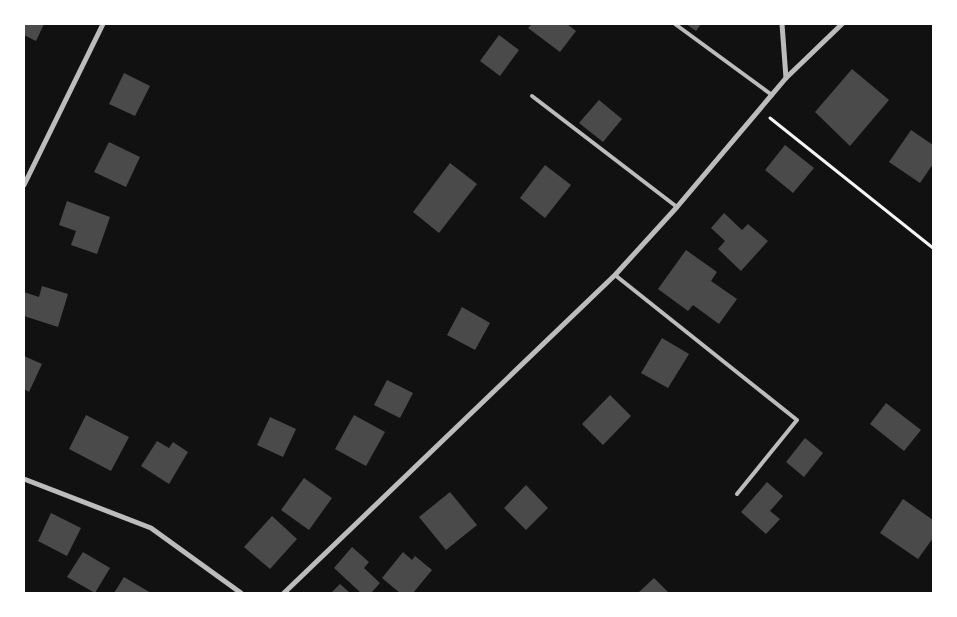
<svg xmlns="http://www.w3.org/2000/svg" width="957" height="617" font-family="'Nunito Sans',sans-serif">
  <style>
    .building { fill: #4a4a4a }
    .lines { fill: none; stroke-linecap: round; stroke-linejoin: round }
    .path { stroke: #f5f5f5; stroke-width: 3 }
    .service { stroke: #bcbcbc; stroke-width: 4 }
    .minor { stroke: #bcbcbc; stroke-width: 5 }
  </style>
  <rect width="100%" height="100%" fill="#111"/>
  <!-- building -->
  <g class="building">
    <path d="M 24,24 L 44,24 L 36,41 L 24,35 Z"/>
    <path d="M 532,24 L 567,24 L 576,31 L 560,52 L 528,28 Z"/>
    <path d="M 686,24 L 701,24 L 696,31 Z"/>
    <path d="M 499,35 L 519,50 L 500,76 L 480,61 Z"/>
    <path d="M 852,69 L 889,100 L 850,146 L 815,112 Z"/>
    <path d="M 124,73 L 150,86 L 135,116 L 109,104 Z"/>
    <path d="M 599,100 L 622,119 L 603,142 L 579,123 Z"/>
    <path d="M 911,130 L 933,145 L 933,164 L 920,183 L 889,162 Z"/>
    <path d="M 109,142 L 140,157 L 126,187 L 94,172 Z"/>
    <path d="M 785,145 L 814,168 L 793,193 L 765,170 Z"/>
    <path d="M 450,163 L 477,184 L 439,233 L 413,212 Z"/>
    <path d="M 545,165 L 571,185 L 545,218 L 520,198 Z"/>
    <path d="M 67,201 L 110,217 L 97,254 L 71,245 L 76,231 L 59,225 Z"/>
    <path d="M 724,213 L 742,230 L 748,224 L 768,241 L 741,271 L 718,249 L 725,241 L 711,228 Z"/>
    <path d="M 686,250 L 717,272 L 711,281 L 737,299 L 719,324 L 693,305 L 688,311 L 658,289 Z"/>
    <path d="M 42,286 L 68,294 L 58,327 L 24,316 L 24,292 L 39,297 Z"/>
    <path d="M 462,307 L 490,323 L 475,350 L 447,335 Z"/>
    <path d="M 662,338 L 689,354 L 668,388 L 641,373 Z"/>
    <path d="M 24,356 L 42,364 L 29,392 L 24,389 Z"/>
    <path d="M 387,380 L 413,393 L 400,418 L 374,405 Z"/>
    <path d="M 610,395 L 631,416 L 603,445 L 582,424 Z"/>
    <path d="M 886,403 L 921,430 L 904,451 L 870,424 Z"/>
    <path d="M 86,415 L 129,437 L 111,471 L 69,449 Z"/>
    <path d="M 354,415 L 385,432 L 366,466 L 335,449 Z"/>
    <path d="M 270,417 L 296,429 L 283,457 L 257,445 Z"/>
    <path d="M 805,438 L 823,453 L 804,477 L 786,462 Z"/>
    <path d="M 157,441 L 169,448 L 173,442 L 188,452 L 169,484 L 141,466 Z"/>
    <path d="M 304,478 L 332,498 L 309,530 L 281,510 Z"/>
    <path d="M 767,482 L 783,496 L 770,511 L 780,519 L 766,534 L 741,512 Z"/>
    <path d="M 526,485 L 548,508 L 526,530 L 504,508 Z"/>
    <path d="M 450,492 L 477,525 L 446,550 L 419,517 Z"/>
    <path d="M 903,499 L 933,520 L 933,538 L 918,559 L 880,533 Z"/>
    <path d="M 51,513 L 81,528 L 67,556 L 38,541 Z"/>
    <path d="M 272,516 L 297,539 L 270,569 L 244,547 Z"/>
    <path d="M 352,547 L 369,562 L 364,568 L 380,583 L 371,593 L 361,593 L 334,568 Z"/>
    <path d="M 83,552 L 110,568 L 95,593 L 67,577 Z"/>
    <path d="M 403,552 L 412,560 L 415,556 L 432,570 L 413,593 L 400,593 L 382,578 Z"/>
    <path d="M 124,577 L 151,593 L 114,593 Z"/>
    <path d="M 654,578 L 669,593 L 638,593 Z"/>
    <path d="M 340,584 L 350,593 L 331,593 Z"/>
  </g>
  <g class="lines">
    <!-- path -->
    <path class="path" d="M 770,118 L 933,248"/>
    <!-- service -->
    <g class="service">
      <path d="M 675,24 L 772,95"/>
      <path d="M 532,96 L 677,207"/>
      <path d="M 615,275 L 797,420 L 737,494"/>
    </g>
    <!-- minor -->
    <g class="minor">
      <path d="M 782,24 L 786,78"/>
      <path d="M 24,185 L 103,24"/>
      <path d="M 24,479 L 151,528 L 241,593"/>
      <path d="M 284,593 L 615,275 L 677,207 L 786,78 L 842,24"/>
    </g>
  </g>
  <!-- border -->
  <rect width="957" height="617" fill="none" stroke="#ffffff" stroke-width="50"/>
</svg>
